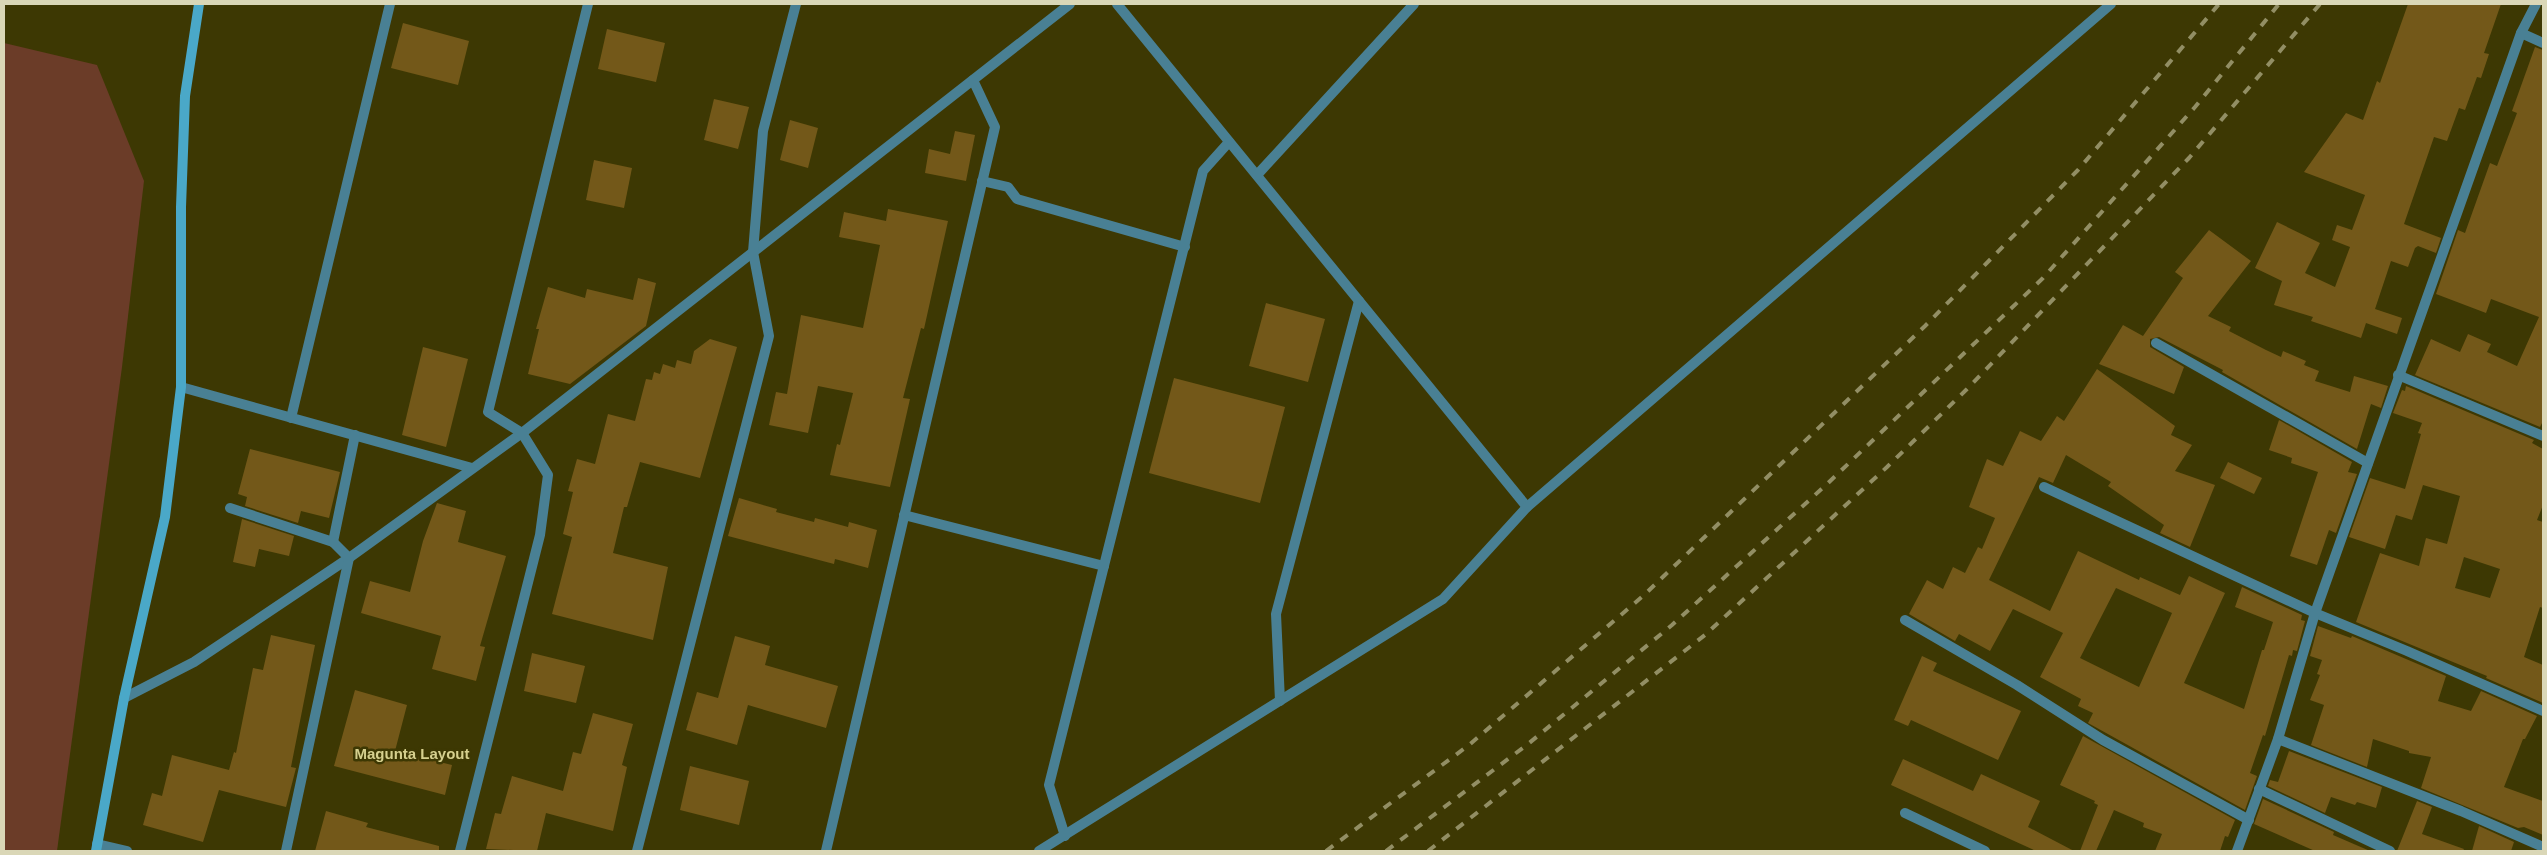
<svg xmlns="http://www.w3.org/2000/svg" width="2547" height="855" font-family="Arial,sans-serif">
  <style>
    .green { fill: #6b3c28 }
    .building { fill: #735819; fill-rule: evenodd }
    .lines { fill: none; stroke-linecap: round; stroke-linejoin: round }
    .street { stroke: #498094; stroke-width: 10 }
    .secondary { stroke: #4aa8c8; stroke-width: 10 }
    .rail { stroke: #928e64; stroke-width: 4; stroke-dasharray: 9 9; stroke-linecap: butt }
    .labels { text-anchor: middle; dominant-baseline: central; stroke-width: 5; stroke-linejoin: round; paint-order: stroke }
    .neighbourhood-label { font-size: 15px; font-weight: bold; fill: #d6d08e; stroke: #3d3803 }
  </style>
  <rect width="100%" height="100%" fill="#3d3803"/>
  <!-- green -->
  <path class="green" d="M 4,43 L 97,65 L 144,181 L 122,367 L 57,851 L 4,851 Z"/>
  <!-- building -->
  <g class="building">
    <path d="M 2408,4 L 2501,4 L 2484,53 L 2489,54 L 2481,78 L 2477,77 L 2465,110 L 2459,108 L 2447,141 L 2434,137 L 2404,224 L 2441,238 L 2436,253 L 2418,246 L 2415,248 L 2408,267 L 2391,261 L 2375,309 L 2402,318 L 2397,334 L 2366,323 L 2361,338 L 2311,321 L 2313,317 L 2274,305 L 2282,281 L 2255,268 L 2277,222 L 2320,243 L 2305,273 L 2335,287 L 2350,247 L 2332,240 L 2337,225 L 2352,230 L 2365,195 L 2304,172 L 2346,113 L 2363,120 L 2377,81 L 2380,83 Z"/>
    <path d="M 403,23 L 469,41 L 458,85 L 391,68 Z"/>
    <path d="M 607,29 L 665,43 L 656,82 L 598,69 Z"/>
    <path d="M 2535,47 L 2543,50 L 2543,421 L 2540,427 L 2415,375 L 2431,339 L 2460,352 L 2468,334 L 2491,344 L 2487,352 L 2517,366 L 2539,317 L 2491,299 L 2486,313 L 2436,294 L 2458,230 L 2465,233 L 2490,163 L 2497,166 L 2517,113 L 2512,111 Z"/>
    <path d="M 714,99 L 749,107 L 738,149 L 704,140 Z"/>
    <path d="M 790,120 L 818,128 L 808,168 L 780,160 Z"/>
    <path d="M 955,131 L 975,135 L 966,181 L 925,173 L 929,149 L 950,154 Z"/>
    <path d="M 594,160 L 632,168 L 624,208 L 586,200 Z"/>
    <path d="M 888,209 L 948,221 L 924,329 L 921,328 L 903,398 L 910,399 L 890,487 L 830,475 L 837,444 L 840,445 L 853,393 L 818,386 L 808,433 L 769,425 L 776,392 L 787,394 L 801,315 L 863,328 L 880,245 L 839,237 L 844,212 L 886,221 Z"/>
    <path d="M 2209,230 L 2251,261 L 2208,316 L 2231,327 L 2229,331 L 2266,350 L 2281,357 L 2283,351 L 2306,361 L 2304,365 L 2319,371 L 2315,381 L 2350,392 L 2354,376 L 2388,386 L 2381,408 L 2371,404 L 2357,449 L 2222,372 L 2223,370 L 2159,337 L 2150,339 L 2150,347 L 2184,367 L 2174,394 L 2099,364 L 2123,325 L 2143,336 L 2183,278 L 2175,272 Z"/>
    <path d="M 638,278 L 656,283 L 646,326 L 570,384 L 528,374 L 539,329 L 536,329 L 548,287 L 585,298 L 587,289 L 633,300 Z"/>
    <path d="M 1266,303 L 1325,319 L 1308,382 L 1249,366 Z"/>
    <path d="M 710,339 L 737,347 L 700,478 L 640,462 L 627,507 L 624,507 L 613,553 L 668,567 L 653,640 L 552,614 L 572,537 L 563,534 L 573,492 L 568,491 L 577,459 L 595,464 L 608,414 L 635,421 L 646,379 L 652,380 L 654,372 L 660,374 L 663,364 L 675,368 L 677,360 L 691,364 L 694,351 Z"/>
    <path d="M 423,347 L 468,359 L 446,447 L 402,435 Z"/>
    <path d="M 2097,369 L 2175,426 L 2171,435 L 2192,445 L 2175,471 L 2215,485 L 2190,547 L 2160,533 L 2164,525 L 2108,486 L 2111,482 L 2066,455 L 2053,483 L 2039,477 L 1989,580 L 2050,611 L 2078,551 L 2139,580 L 2140,577 L 2180,595 L 2189,576 L 2225,593 L 2184,683 L 2244,709 L 2262,650 L 2264,650 L 2273,622 L 2235,607 L 2242,587 L 2302,615 L 2301,620 L 2305,621 L 2297,651 L 2293,650 L 2292,656 L 2289,655 L 2265,736 L 2263,735 L 2250,773 L 2257,776 L 2245,810 L 2088,723 L 2093,713 L 2078,706 L 2081,699 L 2040,677 L 2063,633 L 2013,609 L 1990,651 L 1959,634 L 1955,641 L 1909,614 L 1927,580 L 1943,589 L 1953,567 L 1965,573 L 1978,547 L 1982,549 L 1995,518 L 1969,507 L 1987,459 L 2003,466 L 2020,431 L 2041,441 L 2057,416 L 2064,421 ZM 2116,588 L 2172,613 L 2139,687 L 2080,658 Z"/>
    <path d="M 1174,378 L 1285,407 L 1260,503 L 1149,473 Z"/>
    <path d="M 2406,386 L 2534,440 L 2532,443 L 2543,449 L 2543,505 L 2537,520 L 2543,522 L 2543,608 L 2540,607 L 2524,657 L 2543,665 L 2543,703 L 2486,678 L 2487,676 L 2356,622 L 2380,553 L 2419,566 L 2426,538 L 2447,544 L 2460,496 L 2423,485 L 2412,520 L 2396,515 L 2385,549 L 2349,537 L 2370,478 L 2405,489 L 2421,434 L 2418,433 L 2422,423 L 2393,413 L 2402,390 L 2405,391 ZM 2464,557 L 2500,569 L 2490,598 L 2455,588 Z"/>
    <path d="M 2279,420 L 2352,462 L 2348,472 L 2357,474 L 2336,533 L 2329,530 L 2317,565 L 2290,556 L 2318,472 L 2291,463 L 2292,458 L 2269,450 Z"/>
    <path d="M 250,449 L 340,472 L 329,518 L 301,511 L 298,523 L 245,506 L 247,497 L 238,494 Z"/>
    <path d="M 2228,462 L 2262,478 L 2254,494 L 2220,478 Z"/>
    <path d="M 739,498 L 777,509 L 776,512 L 814,522 L 815,518 L 848,527 L 849,522 L 877,530 L 868,568 L 835,559 L 834,564 L 728,536 Z"/>
    <path d="M 437,503 L 466,511 L 458,542 L 506,556 L 480,646 L 485,647 L 476,681 L 432,669 L 441,636 L 361,613 L 370,581 L 410,592 L 423,541 Z"/>
    <path d="M 242,519 L 294,536 L 289,556 L 259,549 L 255,567 L 233,562 Z"/>
    <path d="M 2318,626 L 2351,638 L 2352,636 L 2446,676 L 2438,701 L 2471,711 L 2481,691 L 2537,716 L 2525,739 L 2523,739 L 2504,787 L 2543,801 L 2543,835 L 2524,827 L 2518,828 L 2421,788 L 2431,757 L 2409,753 L 2409,751 L 2373,739 L 2367,767 L 2311,745 L 2324,705 L 2310,700 L 2320,675 L 2317,674 L 2322,660 L 2310,656 Z"/>
    <path d="M 271,635 L 315,645 L 291,767 L 296,768 L 286,807 L 219,790 L 203,842 L 143,825 L 152,793 L 162,796 L 172,755 L 229,770 L 234,752 L 236,753 L 253,668 L 263,670 Z"/>
    <path d="M 735,636 L 770,646 L 765,665 L 838,686 L 826,728 L 748,705 L 737,745 L 686,730 L 697,692 L 718,698 Z"/>
    <path d="M 532,653 L 585,666 L 576,703 L 524,691 Z"/>
    <path d="M 1922,656 L 1937,663 L 1933,671 L 2021,711 L 1998,760 L 1911,720 L 1908,726 L 1894,720 Z"/>
    <path d="M 355,690 L 407,705 L 395,751 L 452,765 L 445,795 L 334,766 Z"/>
    <path d="M 593,713 L 633,724 L 622,765 L 627,767 L 613,831 L 546,813 L 537,851 L 486,849 L 495,813 L 501,814 L 512,776 L 563,791 L 573,752 L 581,754 Z"/>
    <path d="M 2083,736 L 2235,820 L 2228,837 L 2225,836 L 2220,851 L 2155,851 L 2162,834 L 2143,827 L 2144,823 L 2114,810 L 2096,851 L 2080,851 L 2098,805 L 2094,803 L 2095,801 L 2060,785 Z"/>
    <path d="M 2289,751 L 2382,787 L 2376,808 L 2357,802 L 2355,805 L 2331,797 L 2325,813 L 2268,786 L 2270,780 L 2278,782 Z"/>
    <path d="M 1903,759 L 1973,791 L 1981,774 L 2040,801 L 2028,827 L 2074,851 L 2036,851 L 1891,785 Z"/>
    <path d="M 690,766 L 749,781 L 739,825 L 680,810 Z"/>
    <path d="M 2263,799 L 2334,832 L 2333,835 L 2370,851 L 2315,851 L 2254,824 Z"/>
    <path d="M 2417,801 L 2432,807 L 2422,834 L 2464,849 L 2463,851 L 2397,851 Z"/>
    <path d="M 326,811 L 368,823 L 366,827 L 439,846 L 439,851 L 315,851 Z"/>
    <path d="M 2479,826 L 2514,842 L 2511,851 L 2472,851 Z"/>
  </g>
  <g class="lines">
    <!-- street -->
    <g class="street">
      <path d="M 1117,4 L 1527,507"/>
      <path d="M 2521,33 L 2543,43"/>
      <path d="M 1257,175 L 1414,4"/>
      <path d="M 982,181 L 1008,187 L 1017,199 L 1185,247"/>
      <path d="M 2156,343 L 2368,463"/>
      <path d="M 2398,375 L 2543,436"/>
      <path d="M 181,387 L 472,468"/>
      <path d="M 291,418 L 390,4"/>
      <path d="M 2044,487 L 2315,613 L 2407,651 L 2543,711"/>
      <path d="M 230,508 L 333,542 L 355,435"/>
      <path d="M 904,515 L 1104,566"/>
      <path d="M 1905,620 L 2017,685 L 2103,740 L 2249,820"/>
      <path d="M 124,698 L 194,662 L 349,558 L 522,433 L 1070,4"/>
      <path d="M 1280,701 L 1276,614 L 1359,301"/>
      <path d="M 2278,739 L 2461,811 L 2543,847"/>
      <path d="M 2259,789 L 2390,851"/>
      <path d="M 1905,813 L 1985,851"/>
      <path d="M 1065,836 L 1049,785 L 1203,171 L 1229,142"/>
      <path d="M 97,844 L 127,851"/>
      <path d="M 286,851 L 349,558 L 333,542"/>
      <path d="M 460,851 L 540,535 L 548,475 L 522,433 L 488,412 L 588,4"/>
      <path d="M 637,851 L 769,336 L 753,252 L 763,131 L 796,4"/>
      <path d="M 826,851 L 995,127 L 973,80"/>
      <path d="M 1039,851 L 1443,599 L 1527,507 L 2111,4"/>
      <path d="M 2237,851 L 2278,739 L 2315,613 L 2521,33 L 2536,4"/>
    </g>
    <!-- secondary -->
    <path class="secondary" d="M 96,851 L 124,698 L 165,517 L 181,387 L 181,207 L 185,96 L 199,4"/>
    <!-- rail -->
    <g class="rail">
      <path d="M 1326,851 L 1469,745 L 1643,596 L 1925,326 L 2078,170 L 2219,4"/>
      <path d="M 1386,851 L 1528,744 L 1672,625 L 1827,484 L 2043,278 L 2195,107 L 2279,4"/>
      <path d="M 1428,851 L 1705,635 L 1887,467 L 1967,389 L 2189,158 L 2320,4"/>
    </g>
  </g>
  <g class="labels">
    <!-- neighbourhood labels -->
    <g class="neighbourhood-label">
      <text x="412" y="753">Magunta Layout</text>
    </g>
  </g>
  <!-- border -->
  <rect width="2547" height="855" fill="none" stroke="#dad7b7" stroke-width="10"/>
</svg>
